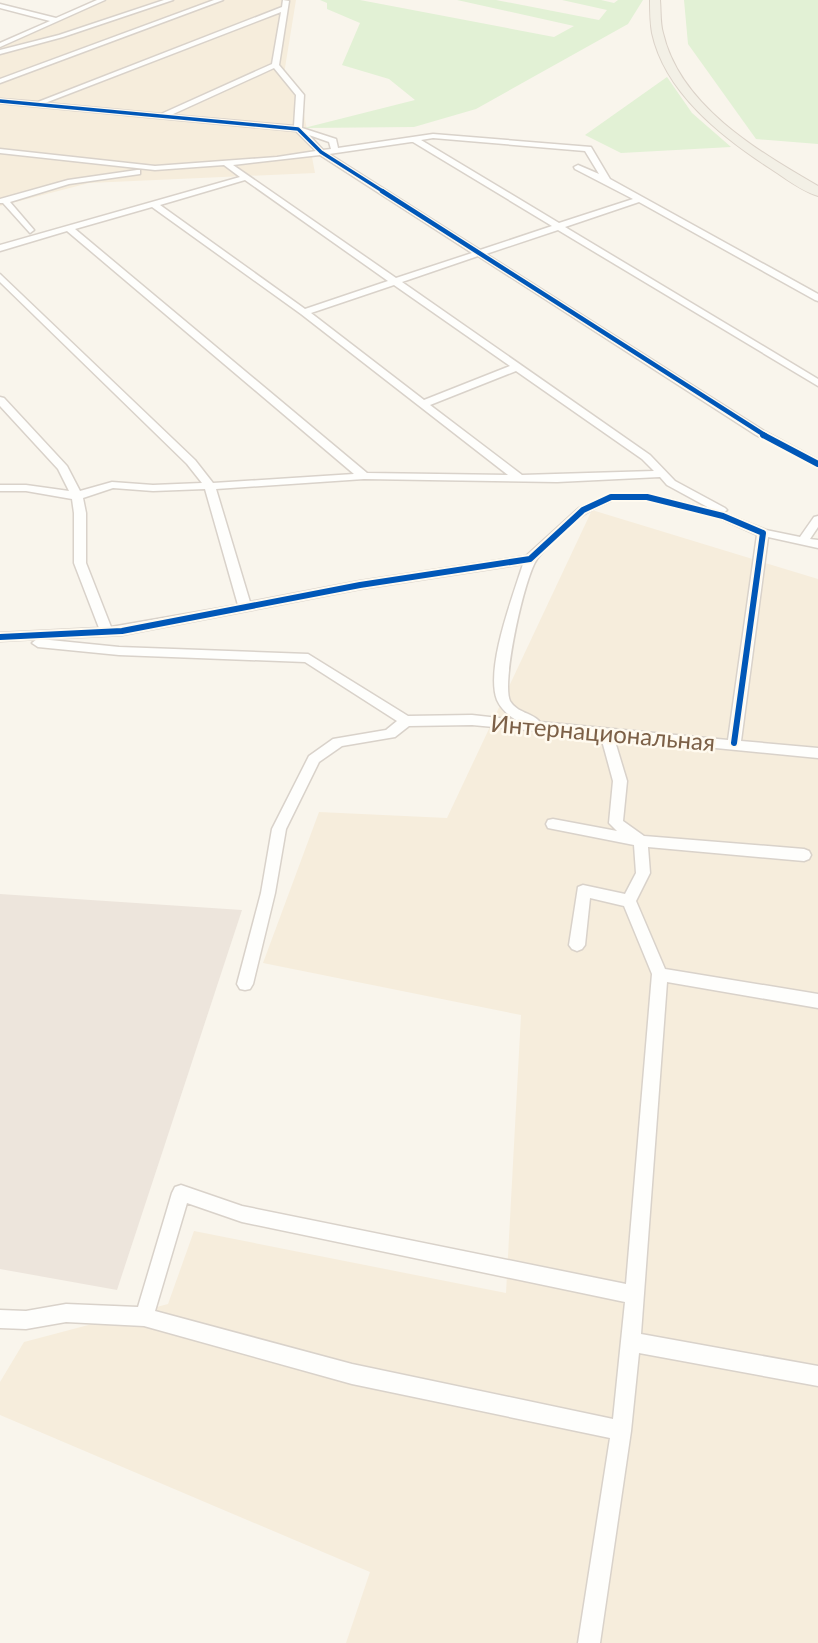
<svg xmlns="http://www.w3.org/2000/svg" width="818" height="1643" font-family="Lato,sans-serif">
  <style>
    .residential { fill: #f6eddc }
    .industrial { fill: #ede5dc }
    .green { fill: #e2f1d5 }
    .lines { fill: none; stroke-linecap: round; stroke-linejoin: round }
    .minor-casing { stroke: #d9d2ca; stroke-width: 3 }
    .primary-casing { stroke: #dbd2c8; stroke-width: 2 }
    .minor { fill: #fefefc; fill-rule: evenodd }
    .primary { fill: #f3f0e6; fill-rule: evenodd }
    .cycleway-far2-casing { stroke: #fffaef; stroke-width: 6 }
    .cycleway-far1-casing { stroke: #fffaef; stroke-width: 7 }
    .cycleway-casing { stroke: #fffaef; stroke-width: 10 }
    .cycleway-far2 { stroke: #0057b8; stroke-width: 3.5 }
    .cycleway-far1 { stroke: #0057b8; stroke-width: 4.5 }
    .cycleway { stroke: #0057b8; stroke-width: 6 }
    .labels { text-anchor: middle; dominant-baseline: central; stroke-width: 5; stroke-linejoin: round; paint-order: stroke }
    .street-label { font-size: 24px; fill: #7c6047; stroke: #fffaef }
  </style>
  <rect width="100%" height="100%" fill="#f9f5ec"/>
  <!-- residential -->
  <g class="residential">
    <path d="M 107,0 L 296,0 L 284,74 L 301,98 L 315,173 L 89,183 L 0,206 L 0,47 Z"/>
    <path d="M 592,510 L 818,579 L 818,1643 L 346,1643 L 370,1572 L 0,1415 L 0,1382 L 24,1342 L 168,1304 L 194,1231 L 506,1293 L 521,1015 L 263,963 L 319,812 L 447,818 Z"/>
  </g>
  <!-- industrial -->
  <path class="industrial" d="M 0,894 L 242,910 L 117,1290 L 0,1269 Z"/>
  <!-- green -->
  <g class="green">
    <path d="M 320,0 L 360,0 L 554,37 L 574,26 L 457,0 L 496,0 L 599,20 L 607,10 L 562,0 L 601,0 L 614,3 L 618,0 L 643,0 L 628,24 L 476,109 L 414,127 L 304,128 L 415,100 L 389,79 L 342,65 L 360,23 L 327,9 L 327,3 Z"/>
    <path d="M 684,0 L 818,0 L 818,144 L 756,139 L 688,44 Z"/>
    <path d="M 667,77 L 692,113 L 731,147 L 621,153 L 585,135 Z"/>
  </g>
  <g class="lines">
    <!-- minor casing -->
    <g class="minor-casing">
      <g id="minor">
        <path d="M 97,0 L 105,0 L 0,47 L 0,43 L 50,21 L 0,8 L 0,4 L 56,18 Z"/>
        <path d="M 164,0 L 173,0 L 63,37 L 0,54 L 0,50 L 59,35 Z"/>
        <path d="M 214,0 L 223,0 L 0,83 L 0,79 Z"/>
        <path d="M 283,0 L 289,1 L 279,65 L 304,95 L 302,128 L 336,139 L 338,148 L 433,134 L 591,147 L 610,179 L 818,294 L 818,301 L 815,300 L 639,202 L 565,227 L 818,379 L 818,386 L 558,230 L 486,254 L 764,431 L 818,460 L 818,467 L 756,435 L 478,256 L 402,282 L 650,455 L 675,481 L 725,508 L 727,510 L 723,513 L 766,530 L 800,537 L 814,517 L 818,516 L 818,527 L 810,539 L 818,540 L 818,548 L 768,537 L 741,741 L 818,748 L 818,758 L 614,738 L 627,781 L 623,821 L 644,836 L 804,849 L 809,851 L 811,855 L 809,859 L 804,861 L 648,847 L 650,873 L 636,901 L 665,969 L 818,994 L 818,1008 L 667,982 L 641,1334 L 818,1366 L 818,1386 L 639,1353 L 631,1431 L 600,1643 L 578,1643 L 610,1438 L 352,1384 L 144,1326 L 66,1322 L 26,1329 L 0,1328 L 0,1310 L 26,1311 L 66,1304 L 138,1307 L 172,1193 L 175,1187 L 181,1185 L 242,1206 L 626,1284 L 652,974 L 624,906 L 590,898 L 585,945 L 582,949 L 577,951 L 572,949 L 569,945 L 578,887 L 583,885 L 625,894 L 636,873 L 634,845 L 553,829 L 548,828 L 546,824 L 548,820 L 553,819 L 617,831 L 609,823 L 613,781 L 601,737 L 472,725 L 409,726 L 395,737 L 342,746 L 319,762 L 286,829 L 275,893 L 253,984 L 250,989 L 245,990 L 240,989 L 237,984 L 261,893 L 272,829 L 309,756 L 333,739 L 386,730 L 397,721 L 305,662 L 119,655 L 38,647 L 32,643 L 37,639 L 0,641 L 0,633 L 99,628 L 74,563 L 74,513 L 72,499 L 26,491 L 0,491 L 0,485 L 26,485 L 69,491 L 58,469 L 0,406 L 0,397 L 4,398 L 67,466 L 80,491 L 112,482 L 153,485 L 202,483 L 187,464 L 0,282 L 0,274 L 195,460 L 213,483 L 354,474 L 67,231 L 0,251 L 0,245 L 240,177 L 224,165 L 155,170 L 0,153 L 0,149 L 155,166 L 277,157 L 316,151 L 296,131 L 0,103 L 0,99 L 38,102 L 282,7 ZM 281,12 L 272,64 L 161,114 L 45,103 ZM 274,68 L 296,95 L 294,126 L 171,115 ZM 309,135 L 329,142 L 331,149 L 323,150 ZM 433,138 L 585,151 L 599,174 L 578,165 L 574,167 L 575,169 L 633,199 L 559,223 L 421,140 ZM 411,142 L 413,142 L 552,226 L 480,250 L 329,154 ZM 320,155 L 472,253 L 396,278 L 233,165 ZM 245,180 L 388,281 L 305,309 L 160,205 ZM 152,207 L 301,314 L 508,475 L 367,473 L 75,229 ZM 394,285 L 510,366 L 424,400 L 311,313 ZM 516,371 L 642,459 L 654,471 L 522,475 L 430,405 ZM 660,477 L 667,485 L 713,510 L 647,494 L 611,494 L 579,508 L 526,556 L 360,581 L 250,602 L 216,489 L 364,479 L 557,482 ZM 113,488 L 153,491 L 205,489 L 238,605 L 111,627 L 86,563 L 86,513 L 83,498 ZM 613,500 L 647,500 L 719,518 L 757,535 L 728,740 L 540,722 C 533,713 517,713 510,701 C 501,682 525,575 537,559 C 544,549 577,518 588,512 C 596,507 605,504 613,500 ZM 523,564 C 513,596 485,668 497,700 C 501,709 508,715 516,720 L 472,715 L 408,716 L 308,654 L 119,647 L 40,639 L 122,635 L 360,589 ZM 187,1203 L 242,1222 L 625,1302 L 613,1419 L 352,1364 L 155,1311 Z"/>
        <path d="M 137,170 L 140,170 L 140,174 L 69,184 L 10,202 L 34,230 L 30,233 L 3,203 L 0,203 L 0,199 L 68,180 Z"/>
      </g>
    </g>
    <!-- primary casing -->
    <g class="primary-casing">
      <path id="primary" d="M 650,0 L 660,0 C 661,11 660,22 663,33 C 680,106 758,151 818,186 L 818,196 C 801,191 785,178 771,169 C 722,137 665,93 652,33 C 650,22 650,11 650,0 Z"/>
    </g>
    <!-- minor -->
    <use href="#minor" class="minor"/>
    <!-- primary -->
    <use href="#primary" class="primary"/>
    <!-- cycleway-far2 casing -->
    <g class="cycleway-far2-casing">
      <path id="cycleway-far2" d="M 0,101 L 298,129 L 321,152 L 384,192"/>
    </g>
    <!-- cycleway-far1 casing -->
    <g class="cycleway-far1-casing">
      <path id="cycleway-far1" d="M 382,191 L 766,436"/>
    </g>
    <!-- cycleway casing -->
    <g class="cycleway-casing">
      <g id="cycleway">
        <path d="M 763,435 L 818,464"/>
        <path d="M 0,637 L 122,631 L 360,585 L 530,559 L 583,510 L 611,497 L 647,497 L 723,516 L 763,533 L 734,743"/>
      </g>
    </g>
    <!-- cycleway-far2 -->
    <use href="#cycleway-far2" class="cycleway-far2"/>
    <!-- cycleway-far1 -->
    <use href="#cycleway-far1" class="cycleway-far1"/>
    <!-- cycleway -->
    <use href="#cycleway" class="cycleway"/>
  </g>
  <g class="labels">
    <!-- street labels -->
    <g class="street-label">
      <text transform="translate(603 732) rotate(5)">Интернациональная</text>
    </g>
  </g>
</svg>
